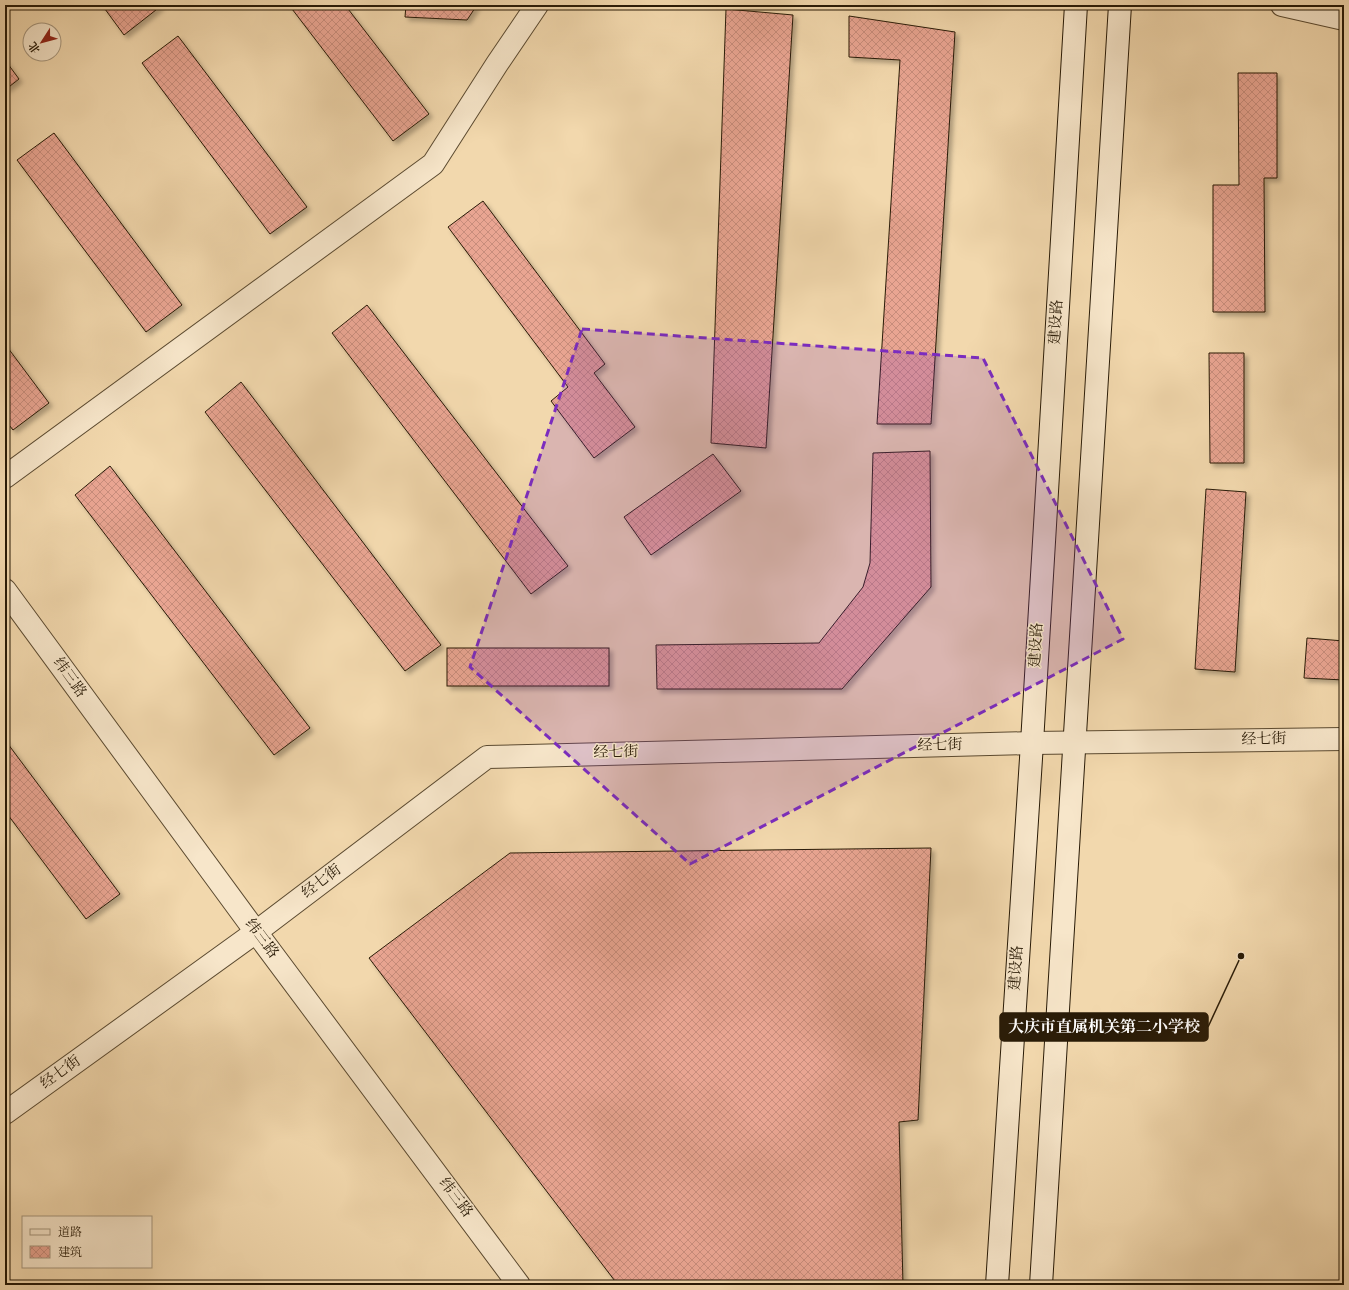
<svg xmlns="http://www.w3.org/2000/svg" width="1349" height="1290" font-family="Vollkorn,'Noto Serif SC',serif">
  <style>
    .building { fill: url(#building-cross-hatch); stroke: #291b07; filter: url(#shadow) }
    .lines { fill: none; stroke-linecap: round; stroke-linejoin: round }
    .street-casing { stroke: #5b4a30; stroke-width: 24 }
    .secondary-casing { stroke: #291b07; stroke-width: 24 }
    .street { stroke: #f7e6ca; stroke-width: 22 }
    .secondary { stroke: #f7e6ca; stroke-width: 22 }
    .marked { fill: #7b2cbf; fill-opacity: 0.2; stroke: #7b2cbf; stroke-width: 3; stroke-dasharray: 8 5; stroke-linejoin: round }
    .labels { text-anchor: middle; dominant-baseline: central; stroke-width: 3; stroke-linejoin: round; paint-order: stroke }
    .street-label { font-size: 15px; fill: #291b07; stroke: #f7e6ca }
    .leader { fill: none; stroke: #291b07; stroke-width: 1.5 }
    .callout-dot { fill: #291b07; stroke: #f7e6ca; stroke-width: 1.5 }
    .callout { fill: #291b07; stroke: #291b07; stroke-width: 1.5 }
    .callout-label { font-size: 16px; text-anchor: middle; font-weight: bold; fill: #fff }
  </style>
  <defs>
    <pattern id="building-cross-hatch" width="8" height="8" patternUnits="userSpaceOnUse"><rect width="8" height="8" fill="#e9a592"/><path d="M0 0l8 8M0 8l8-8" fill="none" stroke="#c88d7c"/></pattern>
    <filter id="shadow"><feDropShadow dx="3.5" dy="3.5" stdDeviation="2" flood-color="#0004"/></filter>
  </defs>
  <rect width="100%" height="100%" fill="#f2d8ad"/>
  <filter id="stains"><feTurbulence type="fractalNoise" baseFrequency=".005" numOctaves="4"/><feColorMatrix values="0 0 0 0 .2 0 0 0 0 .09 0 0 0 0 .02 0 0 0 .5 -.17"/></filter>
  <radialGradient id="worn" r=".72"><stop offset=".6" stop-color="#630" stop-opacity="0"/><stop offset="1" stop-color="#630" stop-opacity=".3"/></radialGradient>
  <!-- building -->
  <g class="building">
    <path d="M 102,5 L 160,5 L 161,6 L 124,35 Z"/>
    <path d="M 289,5 L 345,5 L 429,114 L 393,141 Z"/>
    <path d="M 406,5 L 477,5 L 467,20 L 405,17 Z"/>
    <path d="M 726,9 L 793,15 L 766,448 L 711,443 Z"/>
    <path d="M 849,16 L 955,32 L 931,424 L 877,424 L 900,60 L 849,57 Z"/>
    <path d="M 178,36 L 307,207 L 270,234 L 142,63 Z"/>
    <path d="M 5,60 L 19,79 L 5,90 Z"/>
    <path d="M 1238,73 L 1277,73 L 1277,178 L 1264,178 L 1265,312 L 1213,312 L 1213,185 L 1239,185 Z"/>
    <path d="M 54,133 L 182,305 L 146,332 L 17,160 Z"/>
    <path d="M 483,201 L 605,364 L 594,373 L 635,427 L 594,458 L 551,401 L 568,387 L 448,227 Z"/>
    <path d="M 367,305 L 568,566 L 531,594 L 332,333 Z"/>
    <path d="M 5,344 L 49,403 L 13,430 L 5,420 Z"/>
    <path d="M 1209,353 L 1244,353 L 1244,463 L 1210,463 Z"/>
    <path d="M 241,382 L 441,645 L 405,671 L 205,412 Z"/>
    <path d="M 930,451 L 931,587 L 842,689 L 657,689 L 656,645 L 819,643 L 863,587 L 870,563 L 873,453 Z"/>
    <path d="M 713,454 L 741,491 L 651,555 L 624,517 Z"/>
    <path d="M 110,466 L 310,728 L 274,755 L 75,495 Z"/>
    <path d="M 1206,489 L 1246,492 L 1235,672 L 1195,669 Z"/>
    <path d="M 1307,638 L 1344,641 L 1344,680 L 1304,678 Z"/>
    <rect x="447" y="648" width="162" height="38"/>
    <path d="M 5,740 L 120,894 L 86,919 L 5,811 Z"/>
    <path d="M 931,848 L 918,1120 L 899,1122 L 903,1285 L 618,1285 L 369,958 L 510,853 Z"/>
  </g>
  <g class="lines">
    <!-- street casing -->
    <g class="street-casing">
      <g id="street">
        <path d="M 1282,5 L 1344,19"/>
        <path d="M 5,477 L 433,164 L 497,64 L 537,5"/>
        <path d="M 5,590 L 256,932 L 519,1285"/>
        <path d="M 5,1113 L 256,932 L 487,757 L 1032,743 L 1344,739"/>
      </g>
    </g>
    <!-- secondary casing -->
    <g class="secondary-casing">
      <g id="secondary">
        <path d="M 997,1285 L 1032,743 L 1076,5"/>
        <path d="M 1041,1285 L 1120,5"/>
      </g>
    </g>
    <!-- street -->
    <use href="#street" class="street"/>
    <!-- secondary -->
    <use href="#secondary" class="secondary"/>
  </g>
  <!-- marked area -->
  <path class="marked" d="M 582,329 L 983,358 L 1123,639 L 690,864 L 470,667 Z"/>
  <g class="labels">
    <!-- street labels -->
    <g class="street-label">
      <text transform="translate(1057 322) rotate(-87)">建设路</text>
      <text transform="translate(1037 645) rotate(-87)">建设路</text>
      <text transform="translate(69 678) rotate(54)">纬三路</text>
      <text transform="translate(1264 740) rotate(-1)">经七街</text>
      <text transform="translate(940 746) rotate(-1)">经七街</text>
      <text transform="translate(616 753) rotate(-1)">经七街</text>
      <text transform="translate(322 882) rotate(-37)">经七街</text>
      <text transform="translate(261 939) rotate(53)">纬三路</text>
      <text transform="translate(1017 968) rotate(-86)">建设路</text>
      <text transform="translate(61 1073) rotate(-36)">经七街</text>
      <text transform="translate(455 1198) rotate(53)">纬三路</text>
    </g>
  </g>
  <!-- callouts -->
  <path class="leader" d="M1241 956L1208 1027"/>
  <circle class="callout-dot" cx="1241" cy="956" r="4"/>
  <rect class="callout" x="1000" y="1013" width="208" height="28" rx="4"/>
  <g class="callout-label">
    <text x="1104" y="1032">大庆市直属机关第二小学校</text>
  </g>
  <!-- margin -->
  <rect width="1349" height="1290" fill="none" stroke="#f2d8ad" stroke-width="20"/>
  <rect x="6" y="6" width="1337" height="1278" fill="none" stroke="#291b07" stroke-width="2"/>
  <rect x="10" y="10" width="1329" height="1270" fill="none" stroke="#291b07"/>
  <!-- legend -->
  <rect x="22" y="1216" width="130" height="52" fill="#f7e6ca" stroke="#a5957c"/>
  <rect x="30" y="1229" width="20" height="6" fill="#f7e6ca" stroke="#a5957c"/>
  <text x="58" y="1236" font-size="12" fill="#291b07">道路</text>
  <rect x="30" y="1246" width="20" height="12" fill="url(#building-cross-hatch)" stroke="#a5957c"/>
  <text x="58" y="1256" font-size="12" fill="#291b07">建筑</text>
  <!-- north arrow -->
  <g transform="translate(42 42) rotate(234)"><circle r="19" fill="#f7e6ca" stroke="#a5957c"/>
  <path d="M0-3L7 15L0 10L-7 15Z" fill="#8f2418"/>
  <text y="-6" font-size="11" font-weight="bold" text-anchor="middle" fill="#291b07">北</text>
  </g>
  <rect width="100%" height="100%" filter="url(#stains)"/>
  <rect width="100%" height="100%" fill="url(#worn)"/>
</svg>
